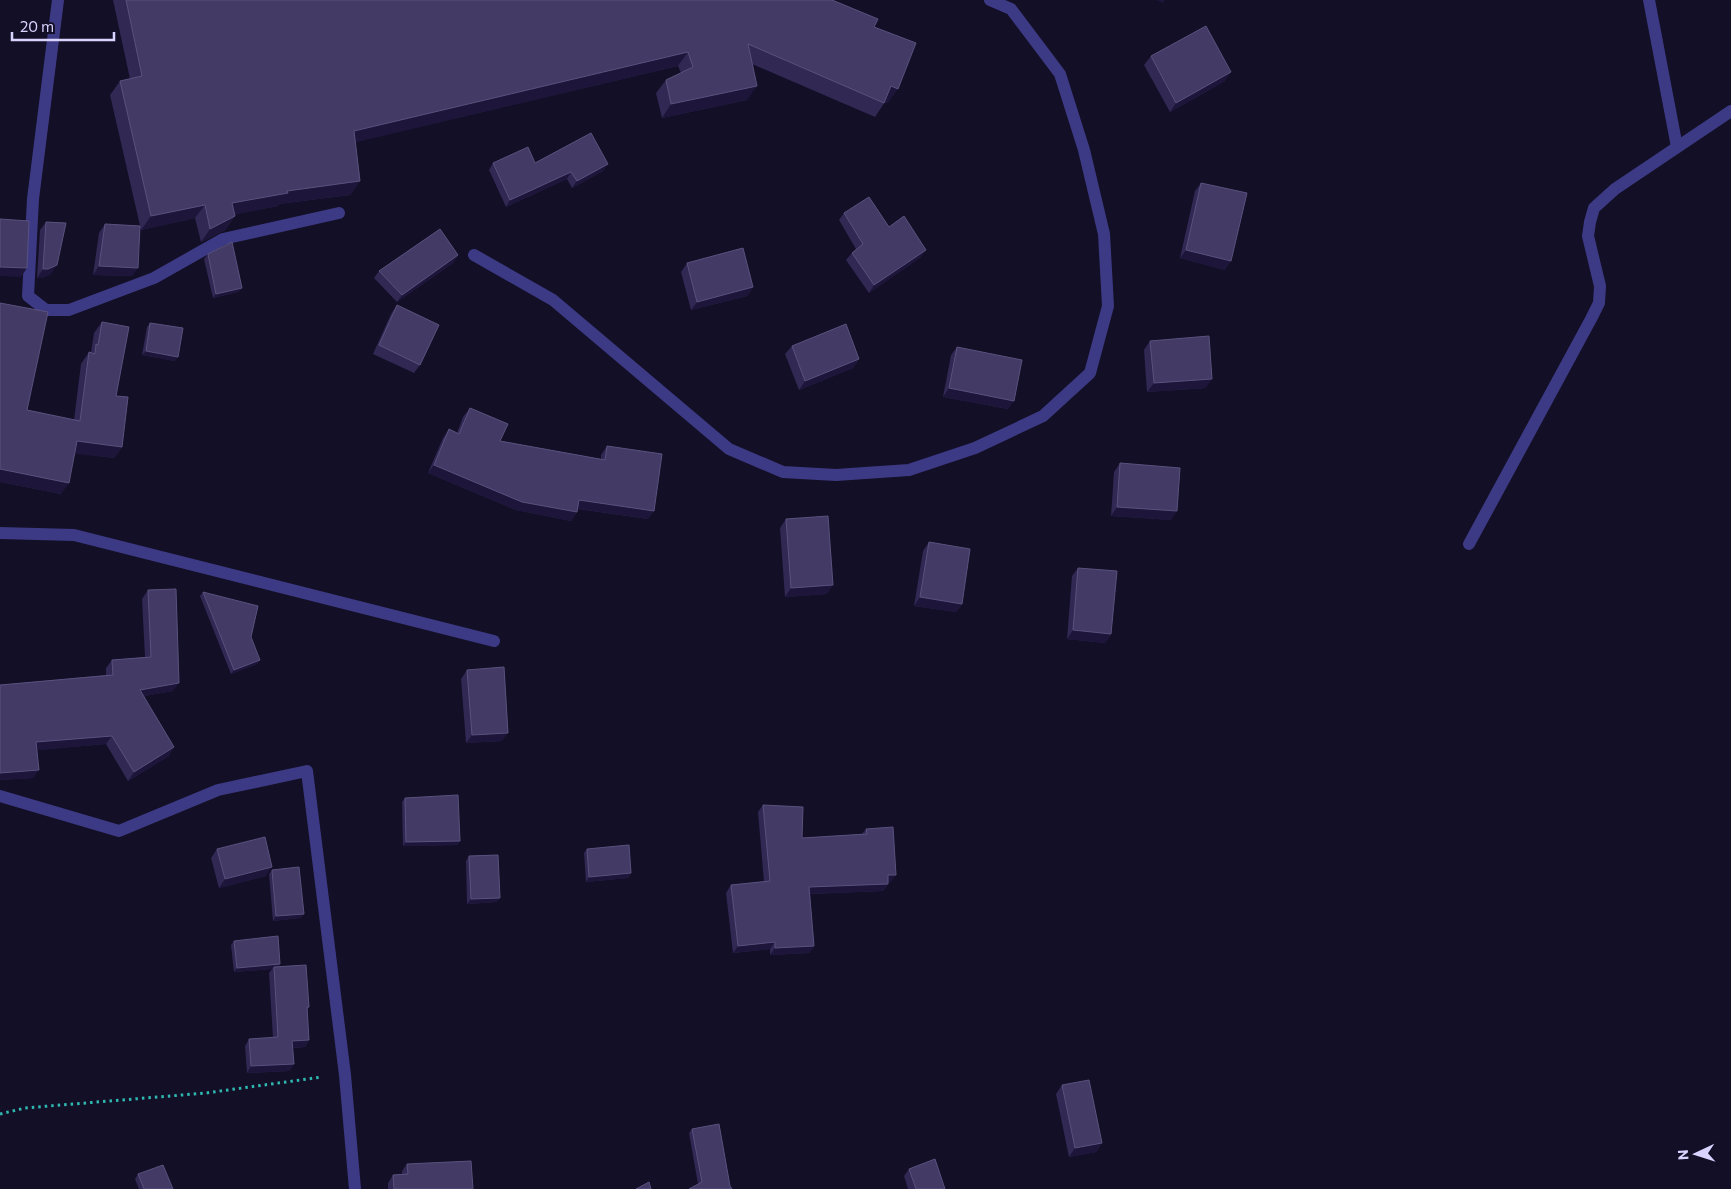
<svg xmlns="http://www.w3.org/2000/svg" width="1731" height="1189" font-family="Commissioner,sans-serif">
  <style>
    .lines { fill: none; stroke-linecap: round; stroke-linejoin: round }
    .path { stroke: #2fb8b0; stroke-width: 3; stroke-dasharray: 2.5 4; stroke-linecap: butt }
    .service { stroke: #3d3a85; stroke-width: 12 }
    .minor { stroke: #3d3a85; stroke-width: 12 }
    .wall { fill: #312854 }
    .shaded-wall { fill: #1d163a }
    .building { fill: #433a66; stroke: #5a527e }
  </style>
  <rect width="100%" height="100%" fill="#130f26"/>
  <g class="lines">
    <!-- path -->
    <path class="path" d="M 0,1114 L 25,1108 L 206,1093 L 322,1077"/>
    <!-- service -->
    <g class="service">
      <path d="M 58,0 L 33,199 L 28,296 L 46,310 L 69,310 L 154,278 L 223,239 L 339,213"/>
      <path d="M 474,255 L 553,300 L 729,449 L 783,472 L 836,475 L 909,470 L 975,448 L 1043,416 L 1090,373 L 1108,306 L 1104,234 L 1084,150 L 1060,74 L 1011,9 L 990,0"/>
    </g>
    <!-- minor -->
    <g class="minor">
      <path d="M 1649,0 L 1677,147"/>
      <path d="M 0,533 L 74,535 L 494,641"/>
      <path d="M 1469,544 L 1591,319 L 1599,303 L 1600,286 L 1588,236 L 1590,222 L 1594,208 L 1615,189 L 1731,111"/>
      <path d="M 0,796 L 119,831 L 218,790 L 307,771 L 345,1075 L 355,1189"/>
    </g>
  </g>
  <!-- wall -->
  <g class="wall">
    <path d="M 113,0 L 832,0 L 874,27 L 888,103 L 885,102 L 875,117 L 752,64 L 747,100 L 662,118 L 656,93 L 666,80 L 681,73 L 678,66 L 355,142 L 360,181 L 350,195 L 279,204 L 278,206 L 235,214 L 235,216 L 225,230 L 201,242 L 195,218 L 141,230 L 110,95 L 120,81 L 130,79 Z"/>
    <path d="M 1151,56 L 1225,81 L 1170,112 L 1144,65 Z"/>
    <path d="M 493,163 L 535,163 L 603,171 L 572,188 L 567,179 L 506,207 L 489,170 Z"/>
    <path d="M 1201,183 L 1225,270 L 1180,258 L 1195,191 Z"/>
    <path d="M 844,213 L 889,227 L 921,257 L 869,293 L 846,260 L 852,253 L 856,249 L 839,220 Z"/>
    <path d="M 46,222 L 51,274 L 42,278 L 37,278 L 40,230 Z"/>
    <path d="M 105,224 L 132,276 L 93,275 L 99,233 Z"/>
    <path d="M 208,254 L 242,288 L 238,292 L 213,298 L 204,259 Z"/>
    <path d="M 458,255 L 453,263 L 397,302 L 374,278 L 379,271 Z"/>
    <path d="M 687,263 L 753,287 L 747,296 L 691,310 L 681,272 Z"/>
    <path d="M 0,303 L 27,410 L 74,420 L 81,364 L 89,352 L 91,352 L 94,333 L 102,322 L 116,396 L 122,447 L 114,458 L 75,453 L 61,494 L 0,482 Z"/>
    <path d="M 397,305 L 420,365 L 414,373 L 373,354 L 391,314 Z"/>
    <path d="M 150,323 L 175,361 L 142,355 L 147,327 Z"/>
    <path d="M 1150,341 L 1206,388 L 1147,392 L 1144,350 Z"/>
    <path d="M 792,346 L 859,359 L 853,368 L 799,390 L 785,354 Z"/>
    <path d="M 957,347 L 1008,409 L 943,397 L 951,355 Z"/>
    <path d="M 470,408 L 500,441 L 601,459 L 601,455 L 607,446 L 648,519 L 578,509 L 577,512 L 571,521 L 516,510 L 428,473 L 443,438 L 449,429 L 457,433 L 463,417 Z"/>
    <path d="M 1120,463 L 1171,520 L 1111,516 L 1114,472 Z"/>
    <path d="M 786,519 L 827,594 L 785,597 L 780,528 Z"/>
    <path d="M 929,542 L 962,604 L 956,612 L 914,606 L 923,551 Z"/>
    <path d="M 1078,568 L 1111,634 L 1105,643 L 1067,639 L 1072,576 Z"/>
    <path d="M 148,590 L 173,691 L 144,696 L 169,756 L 128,781 L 106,744 L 37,750 L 33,778 L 0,780 L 0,685 L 106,675 L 106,668 L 112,660 L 145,657 L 142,599 Z"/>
    <path d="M 203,592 L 260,660 L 257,664 L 231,674 L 200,596 Z"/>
    <path d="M 467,670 L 502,741 L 466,743 L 461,679 Z"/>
    <path d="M 405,798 L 460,841 L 457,845 L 403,846 L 402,802 Z"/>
    <path d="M 763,805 L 802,838 L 862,834 L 866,829 L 891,882 L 888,882 L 888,884 L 883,891 L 810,894 L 814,946 L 809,953 L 770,955 L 770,949 L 733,953 L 726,893 L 731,885 L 764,882 L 758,812 Z"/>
    <path d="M 217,849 L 266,876 L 219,888 L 211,858 Z"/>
    <path d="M 587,849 L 631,873 L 628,878 L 586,882 L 584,853 Z"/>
    <path d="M 469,856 L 497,902 L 467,904 L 466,861 Z"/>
    <path d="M 272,870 L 304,914 L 300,918 L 273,921 L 269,874 Z"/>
    <path d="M 234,941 L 280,964 L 278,967 L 309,1007 L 307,1010 L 309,1040 L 305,1047 L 293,1048 L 294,1064 L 289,1071 L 247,1073 L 245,1046 L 249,1039 L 273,1038 L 269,973 L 272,969 L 234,972 L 231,945 Z"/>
    <path d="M 1062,1085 L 1102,1143 L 1096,1152 L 1069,1157 L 1056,1094 Z"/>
    <path d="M 692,1129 L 730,1186 L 698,1184 L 689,1133 Z"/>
    <path d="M 407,1164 L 473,1189 L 388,1189 L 388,1183 L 393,1175 L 402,1174 L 402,1171 Z"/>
    <path d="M 909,1169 L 945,1189 L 908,1189 L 904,1176 Z"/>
    <path d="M 138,1174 L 173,1189 L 139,1189 L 135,1179 Z"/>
  </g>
  <!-- shaded-wall -->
  <g class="shaded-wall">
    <path d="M 1156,0 L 1165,0 L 1163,3 Z"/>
    <path d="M 688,52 L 678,66 L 344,145 L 354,131 Z"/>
    <path d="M 1231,72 L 1225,81 L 1170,112 L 1176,103 Z"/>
    <path d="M 757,86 L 747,100 L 662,118 L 671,104 Z"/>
    <path d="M 891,86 L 898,89 L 888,103 L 881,100 Z"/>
    <path d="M 608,164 L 603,171 L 572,188 L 577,181 Z"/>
    <path d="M 571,172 L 567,179 L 506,207 L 510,200 Z"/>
    <path d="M 360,181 L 350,195 L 279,204 L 278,206 L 223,217 L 232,203 L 287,191 Z"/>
    <path d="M 205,205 L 195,218 L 141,230 L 151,216 Z"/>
    <path d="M 235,216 L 225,230 L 201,242 L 210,229 Z"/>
    <path d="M 926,250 L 921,257 L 869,293 L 874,285 Z"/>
    <path d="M 1186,250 L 1231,261 L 1225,270 L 1180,258 Z"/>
    <path d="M 458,255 L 453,263 L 397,302 L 402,295 Z"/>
    <path d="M 57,265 L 51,274 L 42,278 L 37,278 L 43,269 Z"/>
    <path d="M 99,266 L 138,268 L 132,276 L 93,275 Z"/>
    <path d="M 0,267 L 27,268 L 21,277 L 0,276 Z"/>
    <path d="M 753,287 L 747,296 L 691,310 L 697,302 Z"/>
    <path d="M 242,288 L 238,292 L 213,298 L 216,294 Z"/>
    <path d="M 146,351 L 178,357 L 175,361 L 142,355 Z"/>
    <path d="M 859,359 L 853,368 L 799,390 L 805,381 Z"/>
    <path d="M 1212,379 L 1206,388 L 1147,392 L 1154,383 Z"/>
    <path d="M 949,388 L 1014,401 L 1008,409 L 943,397 Z"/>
    <path d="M 77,441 L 122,447 L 114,458 L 69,453 Z"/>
    <path d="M 434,465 L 577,512 L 571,521 L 516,510 L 428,473 Z"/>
    <path d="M 0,469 L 69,483 L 61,494 L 0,482 Z"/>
    <path d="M 579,500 L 654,511 L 648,519 L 573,508 Z"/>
    <path d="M 1117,507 L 1177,511 L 1171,520 L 1111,516 Z"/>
    <path d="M 833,585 L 827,594 L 785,597 L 791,588 Z"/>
    <path d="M 920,597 L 962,604 L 956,612 L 914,606 Z"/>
    <path d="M 1073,630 L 1111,634 L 1105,643 L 1067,639 Z"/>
    <path d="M 260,660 L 257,664 L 231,674 L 234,670 Z"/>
    <path d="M 179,683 L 173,691 L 134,698 L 140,690 Z"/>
    <path d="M 508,733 L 502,741 L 466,743 L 472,735 Z"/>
    <path d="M 112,736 L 106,744 L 30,751 L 36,742 Z"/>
    <path d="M 174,747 L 169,756 L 128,781 L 134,772 Z"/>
    <path d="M 39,770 L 33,778 L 0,780 L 0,773 Z"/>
    <path d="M 460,841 L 457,845 L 403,846 L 406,842 Z"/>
    <path d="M 272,867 L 266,876 L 219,888 L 225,879 Z"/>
    <path d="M 631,873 L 628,878 L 586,882 L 589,877 Z"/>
    <path d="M 888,875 L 896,875 L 891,882 L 883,883 Z"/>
    <path d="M 888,884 L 883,891 L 804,894 L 809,887 Z"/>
    <path d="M 500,898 L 497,902 L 467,904 L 471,899 Z"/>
    <path d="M 304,914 L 300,918 L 273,921 L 276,916 Z"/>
    <path d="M 775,942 L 770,949 L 733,953 L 738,946 Z"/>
    <path d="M 814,946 L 809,953 L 770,955 L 775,948 Z"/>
    <path d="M 280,964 L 277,968 L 274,967 L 272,969 L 234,972 L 237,968 Z"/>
    <path d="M 309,1040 L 305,1047 L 288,1048 L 292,1041 Z"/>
    <path d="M 294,1064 L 289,1071 L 247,1073 L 251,1066 Z"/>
    <path d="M 1102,1143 L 1096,1152 L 1069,1157 L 1075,1148 Z"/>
  </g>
  <!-- building -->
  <g class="building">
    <path d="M 126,0 L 832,0 L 878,19 L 874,27 L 916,43 L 898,89 L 891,86 L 884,103 L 748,44 L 757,86 L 671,104 L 666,80 L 693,67 L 688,52 L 354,131 L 360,181 L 287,191 L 288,193 L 232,203 L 235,216 L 210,229 L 205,205 L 151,216 L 120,81 L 142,76 Z"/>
    <path d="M 1206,26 L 1231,72 L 1176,103 L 1151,56 Z"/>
    <path d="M 591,133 L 608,164 L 577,181 L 571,172 L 510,200 L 493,163 L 528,147 L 535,163 Z"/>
    <path d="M 1201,183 L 1247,193 L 1231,261 L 1186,250 Z"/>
    <path d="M 869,197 L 889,227 L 904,216 L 926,250 L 874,285 L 852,253 L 863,244 L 844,213 Z"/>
    <path d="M 0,219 L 29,221 L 27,268 L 0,267 Z"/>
    <path d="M 46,222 L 66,223 L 57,265 L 48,269 L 43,269 Z"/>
    <path d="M 105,224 L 140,226 L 138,268 L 99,266 Z"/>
    <path d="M 440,229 L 458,255 L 402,295 L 379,271 Z"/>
    <path d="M 232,242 L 242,288 L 216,294 L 208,254 Z"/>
    <path d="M 743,248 L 753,287 L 697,302 L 687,263 Z"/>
    <path d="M 0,303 L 48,312 L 27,410 L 80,421 L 89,352 L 95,354 L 96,344 L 98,345 L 102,322 L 129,327 L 116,396 L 128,397 L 122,447 L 77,441 L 69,483 L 0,469 Z"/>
    <path d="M 397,305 L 439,325 L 420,365 L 379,345 Z"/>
    <path d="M 150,323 L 183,328 L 178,357 L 146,351 Z"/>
    <path d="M 846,324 L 859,359 L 805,381 L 792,346 Z"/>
    <path d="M 1209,336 L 1212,379 L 1154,383 L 1150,341 Z"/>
    <path d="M 957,347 L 1022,360 L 1014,401 L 949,388 Z"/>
    <path d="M 470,408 L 508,424 L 500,441 L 605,460 L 607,446 L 662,454 L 654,511 L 579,500 L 577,512 L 522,502 L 434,465 L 449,429 L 459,434 Z"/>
    <path d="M 1120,463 L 1180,468 L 1177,511 L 1117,507 Z"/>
    <path d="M 828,516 L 833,585 L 791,588 L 786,519 Z"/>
    <path d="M 929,542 L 970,549 L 962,604 L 920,597 Z"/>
    <path d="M 1078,568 L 1117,571 L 1111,634 L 1073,630 Z"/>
    <path d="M 176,589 L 179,683 L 140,690 L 174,747 L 134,772 L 112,736 L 36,742 L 39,770 L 0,773 L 0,685 L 113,675 L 112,660 L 151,657 L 148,590 Z"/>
    <path d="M 203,592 L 258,606 L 251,637 L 260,660 L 234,670 Z"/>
    <path d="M 504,667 L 508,733 L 472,735 L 467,670 Z"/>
    <path d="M 458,795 L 460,841 L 406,842 L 405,798 Z"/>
    <path d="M 763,805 L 803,807 L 802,838 L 867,834 L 866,829 L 893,827 L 896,875 L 888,875 L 888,884 L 809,887 L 814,946 L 775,948 L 775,942 L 738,946 L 731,885 L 770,881 Z"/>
    <path d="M 265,837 L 272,867 L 225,879 L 217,849 Z"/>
    <path d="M 629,845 L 631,873 L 589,877 L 587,849 Z"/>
    <path d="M 498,855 L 500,898 L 471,899 L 469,856 Z"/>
    <path d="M 299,867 L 304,914 L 276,916 L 272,870 Z"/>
    <path d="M 278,936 L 280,964 L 237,968 L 234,941 Z"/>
    <path d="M 306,965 L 309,1007 L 307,1007 L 309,1040 L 292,1041 L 294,1064 L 251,1066 L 249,1039 L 278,1037 L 274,967 Z"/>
    <path d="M 1089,1080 L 1102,1143 L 1075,1148 L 1062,1085 Z"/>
    <path d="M 719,1124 L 730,1186 L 732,1189 L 689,1189 L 702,1182 L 692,1129 Z"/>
    <path d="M 935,1159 L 945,1189 L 916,1189 L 909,1169 Z"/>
    <path d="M 471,1161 L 473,1189 L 394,1189 L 393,1175 L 408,1174 L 407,1164 Z"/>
    <path d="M 163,1165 L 173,1189 L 144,1189 L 138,1174 Z"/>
    <path d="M 649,1182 L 651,1189 L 636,1189 Z"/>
  </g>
  <!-- north arrow -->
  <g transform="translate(1696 1154) rotate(266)" stroke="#130f26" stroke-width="4" paint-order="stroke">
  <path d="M0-4L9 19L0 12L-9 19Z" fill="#d9d4ff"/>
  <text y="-8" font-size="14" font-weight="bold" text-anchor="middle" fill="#d9d4ff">N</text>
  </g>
  <!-- scale -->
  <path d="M12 32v8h102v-8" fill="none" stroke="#d9d4ff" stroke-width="2.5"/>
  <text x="20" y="32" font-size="15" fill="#d9d4ff" stroke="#130f26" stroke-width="4" paint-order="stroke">20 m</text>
</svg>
